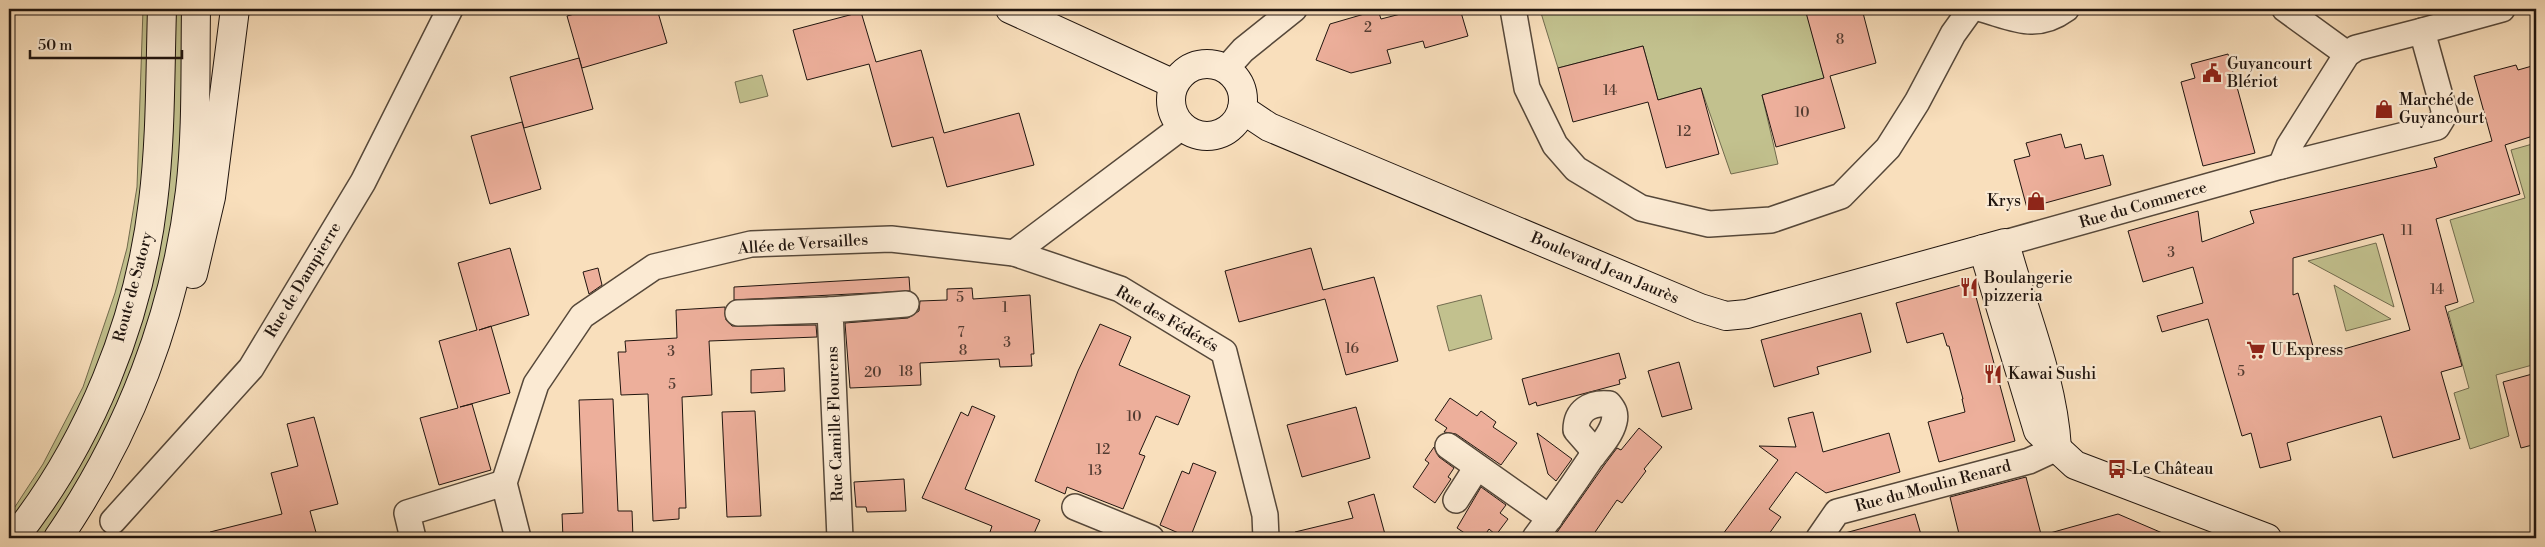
<svg xmlns="http://www.w3.org/2000/svg" width="2545" height="547" font-family="'Libre Bodoni',serif">
  <style>
    .green { fill: #c2c18e; stroke: #716b4e }
    .building { fill: #edaf9b; stroke: #20150f; fill-rule: evenodd }
    .lines { fill: none; stroke-linecap: round; stroke-linejoin: round }
    .street-casing { stroke: #56483a; stroke-width: 28 }
    .secondary-casing { stroke: #20150f; stroke-width: 30 }
    .street { stroke: #fbead3; stroke-width: 25 }
    .secondary { stroke: #fbead3; stroke-width: 28 }
    .labels { text-anchor: middle; dominant-baseline: central; stroke-width: 4.5; stroke-linejoin: round; paint-order: stroke }
    .number-label { font-size: 14px; fill: #533c32 }
    .poi-label { font-size: 16px; fill: #20150f; stroke: #fbead3; text-anchor: start }
    .street-label { font-size: 16px; fill: #20150f; stroke: #fbead3 }
  </style>
  <rect width="100%" height="100%" fill="#f9dfbc"/>
  <filter id="stains"><feTurbulence type="fractalNoise" baseFrequency=".004" numOctaves="4"/><feColorMatrix values="0 0 0 0 .2 0 0 0 0 .09 0 0 0 0 .02 0 0 0 .5 -.17"/></filter>
  <radialGradient id="worn" r=".72"><stop offset=".6" stop-color="#630" stop-opacity="0"/><stop offset="1" stop-color="#630" stop-opacity=".3"/></radialGradient>
  <!-- green -->
  <g class="green">
    <path d="M 143,9 L 152,9 L 148,157 L 123,301 L 74,426 L 9,531 L 9,516 L 43,464 L 83,387 L 115,293 L 127,248 L 137,187 Z"/>
    <path d="M 172,9 L 186,9 L 178,196 L 158,301 L 112,424 L 45,538 L 28,538 L 113,389 Z"/>
    <path d="M 1561,9 L 1811,9 L 1806,10 L 1824,78 L 1762,95 L 1778,164 L 1731,174 L 1701,88 L 1658,100 L 1643,46 L 1558,68 L 1541,13 Z"/>
    <path d="M 762,75 L 768,96 L 740,103 L 735,82 Z"/>
    <path d="M 2536,143 L 2536,308 L 2531,310 L 2536,336 L 2536,364 L 2496,375 L 2509,436 L 2470,449 L 2454,393 L 2469,388 L 2448,312 L 2474,302 L 2450,220 L 2525,198 L 2511,150 Z"/>
    <path d="M 2376,243 L 2394,307 L 2308,261 Z"/>
    <path d="M 2334,285 L 2391,319 L 2346,331 Z"/>
    <path d="M 1481,295 L 1492,339 L 1449,351 L 1437,306 Z"/>
  </g>
  <!-- building -->
  <g class="building">
    <path d="M 593,9 L 657,9 L 667,43 L 582,68 L 567,16 Z"/>
    <path d="M 1420,9 L 1460,9 L 1468,36 L 1425,48 L 1423,41 L 1387,50 L 1391,63 L 1351,73 L 1316,60 L 1330,24 L 1378,10 L 1381,19 Z"/>
    <path d="M 1805,9 L 1862,9 L 1876,63 L 1830,76 L 1845,128 L 1776,147 L 1762,95 L 1824,78 Z"/>
    <path d="M 861,12 L 876,62 L 921,50 L 944,133 L 1019,113 L 1034,165 L 947,187 L 933,137 L 892,147 L 869,64 L 807,80 L 793,30 Z"/>
    <path d="M 1643,46 L 1658,100 L 1701,88 L 1719,154 L 1666,168 L 1648,102 L 1573,122 L 1558,68 Z"/>
    <path d="M 2228,54 L 2255,153 L 2203,166 L 2181,82 L 2195,78 L 2191,64 Z"/>
    <path d="M 579,58 L 593,109 L 524,128 L 510,77 Z"/>
    <path d="M 2516,65 L 2518,70 L 2532,66 L 2536,82 L 2536,135 L 2505,145 L 2520,194 L 2436,219 L 2458,302 L 2445,306 L 2462,366 L 2441,372 L 2460,439 L 2393,458 L 2381,416 L 2287,443 L 2291,460 L 2260,468 L 2251,433 L 2242,436 L 2208,319 L 2162,332 L 2157,316 L 2203,303 L 2193,267 L 2143,282 L 2128,231 L 2198,211 L 2202,242 L 2254,223 L 2250,211 L 2437,167 L 2434,158 L 2492,141 L 2474,76 ZM 2383,234 L 2410,330 L 2316,357 L 2298,293 L 2293,295 L 2293,258 Z"/>
    <path d="M 522,122 L 541,189 L 490,204 L 471,136 Z"/>
    <path d="M 2061,134 L 2065,148 L 2081,144 L 2085,159 L 2103,155 L 2111,185 L 2027,208 L 2014,160 L 2030,156 L 2026,143 Z"/>
    <path d="M 510,248 L 529,315 L 479,330 L 491,326 L 510,393 L 460,407 L 472,404 L 491,470 L 439,485 L 420,418 L 458,408 L 439,341 L 477,330 L 458,263 Z"/>
    <path d="M 1311,248 L 1323,290 L 1374,277 L 1398,361 L 1346,375 L 1325,299 L 1239,322 L 1225,271 Z"/>
    <path d="M 598,268 L 602,285 L 589,294 L 583,272 Z"/>
    <path d="M 909,277 L 910,291 L 734,300 L 734,287 Z"/>
    <path d="M 1972,282 L 2015,441 L 1939,462 L 1928,422 L 1965,412 L 1962,399 L 1963,399 L 1949,346 L 1947,346 L 1943,333 L 1907,343 L 1896,303 Z"/>
    <path d="M 972,288 L 973,299 L 1030,295 L 1034,354 L 1031,354 L 1032,366 L 1000,367 L 999,359 L 920,363 L 921,385 L 850,388 L 845,323 L 908,318 L 919,311 L 920,301 L 947,300 L 947,289 Z"/>
    <path d="M 725,307 L 726,320 L 732,326 L 816,325 L 817,337 L 709,341 L 712,395 L 682,397 L 686,508 L 679,508 L 679,519 L 653,521 L 648,394 L 621,395 L 618,352 L 626,352 L 625,341 L 677,338 L 676,310 Z"/>
    <path d="M 1861,313 L 1871,352 L 1817,367 L 1819,374 L 1774,387 L 1761,340 Z"/>
    <path d="M 1100,324 L 1131,337 L 1119,365 L 1190,396 L 1178,425 L 1156,416 L 1139,454 L 1145,456 L 1123,509 L 1067,487 L 1065,494 L 1035,481 L 1078,371 Z"/>
    <path d="M 1619,353 L 1626,378 L 1619,380 L 1620,384 L 1537,406 L 1536,402 L 1529,405 L 1522,379 Z"/>
    <path d="M 1679,362 L 1692,409 L 1662,417 L 1648,371 Z"/>
    <path d="M 784,368 L 785,391 L 751,393 L 751,370 Z"/>
    <path d="M 2536,373 L 2536,444 L 2521,448 L 2503,382 Z"/>
    <path d="M 1450,398 L 1477,416 L 1481,411 L 1496,422 L 1493,427 L 1517,443 L 1501,465 L 1456,434 L 1444,432 L 1447,428 L 1435,420 Z"/>
    <path d="M 613,399 L 618,511 L 632,511 L 633,538 L 563,538 L 562,514 L 583,513 L 579,400 Z"/>
    <path d="M 972,406 L 995,416 L 965,489 L 1040,520 L 1032,538 L 1004,538 L 990,532 L 992,526 L 922,498 L 961,412 L 968,416 Z"/>
    <path d="M 1356,407 L 1370,458 L 1302,477 L 1287,425 Z"/>
    <path d="M 755,411 L 761,516 L 727,517 L 722,412 Z"/>
    <path d="M 1813,412 L 1823,452 L 1889,433 L 1900,472 L 1826,493 L 1796,472 L 1769,509 L 1781,517 L 1766,538 L 1720,538 L 1778,460 L 1759,446 L 1796,447 L 1788,418 Z"/>
    <path d="M 314,417 L 338,504 L 310,511 L 317,536 L 307,538 L 211,538 L 210,532 L 282,514 L 271,473 L 298,466 L 287,424 Z"/>
    <path d="M 1639,428 L 1662,447 L 1644,469 L 1646,471 L 1622,503 L 1617,500 L 1591,538 L 1553,538 L 1605,464 L 1617,448 L 1621,450 Z"/>
    <path d="M 1537,433 L 1572,459 L 1556,481 L 1548,474 Z"/>
    <path d="M 1434,447 L 1439,457 L 1454,468 L 1448,477 L 1451,479 L 1435,503 L 1413,487 L 1429,463 L 1425,460 Z"/>
    <path d="M 1193,463 L 1216,472 L 1190,538 L 1160,525 L 1182,471 L 1189,474 Z"/>
    <path d="M 2026,477 L 2042,538 L 1960,538 L 1950,497 Z"/>
    <path d="M 904,479 L 906,511 L 867,512 L 866,507 L 856,507 L 854,482 Z"/>
    <path d="M 1481,487 L 1506,505 L 1500,513 L 1508,519 L 1496,535 L 1489,529 L 1483,538 L 1472,538 L 1457,528 Z"/>
    <path d="M 1374,494 L 1386,538 L 1296,538 L 1295,532 L 1353,518 L 1348,502 Z"/>
    <path d="M 1915,514 L 1922,538 L 1846,538 L 1845,533 Z"/>
    <path d="M 2118,514 L 2174,538 L 2051,538 L 2050,533 Z"/>
  </g>
  <g class="lines">
    <!-- street casing -->
    <g class="street-casing">
      <g id="street">
        <path d="M 1513,9 L 1527,88 L 1555,145 L 1576,169 L 1641,208 L 1709,224 L 1771,220 L 1841,196 L 1888,148 L 1917,102 L 1953,34 L 1971,9"/>
        <path d="M 1982,9 C 2014,18 2036,31 2066,9"/>
        <path d="M 2285,9 L 2347,54"/>
        <path d="M 2422,31 L 2445,114 L 2437,127 L 2281,166 L 2289,146 L 2347,54 L 2356,48 Z"/>
        <path d="M 2422,31 L 2502,9"/>
        <path d="M 1226,69 L 1243,50 L 1294,9"/>
        <path d="M 2005,243 L 2281,166"/>
        <path d="M 1014,253 L 1183,126"/>
        <path d="M 738,313 L 830,310"/>
        <path d="M 1448,446 L 1550,518"/>
        <path d="M 1456,500 L 1477,467"/>
        <path d="M 1075,507 L 1151,538"/>
        <path d="M 113,521 L 251,368 L 363,182 L 450,9"/>
        <path d="M 413,538 L 407,513 L 504,483"/>
        <path d="M 518,538 L 504,483 L 536,384 L 582,316 L 654,267 L 751,244 L 891,239 L 1014,253 L 1120,289 L 1224,352 L 1265,515 L 1266,538"/>
        <path d="M 840,538 L 830,310 L 906,304"/>
        <path d="M 1535,538 C 1554,512 1573,485 1591,458 C 1599,448 1611,435 1614,422 C 1616,414 1614,410 1609,404 C 1590,402 1576,411 1576,430 L 1590,446 L 1593,456"/>
        <path d="M 1819,538 L 1837,512 L 2029,461 L 2057,448"/>
      </g>
    </g>
    <!-- secondary casing -->
    <g class="secondary-casing">
      <g id="secondary">
        <path d="M 1010,9 L 1174,84"/>
        <circle cx="1207" cy="100" r="36"/>
        <path d="M 1242,109 L 1269,127 L 1700,308 L 1726,316 L 1747,314 L 2005,243 C 2023,311 2053,378 2057,448"/>
        <path d="M 1983,249 L 2038,431 L 2075,465 L 2267,538"/>
        <path d="M 193,274 L 211,197 L 235,9"/>
        <path d="M 14,538 C 89,444 139,321 153,202 C 161,138 160,73 162,9"/>
        <path d="M 58,538 C 129,434 175,316 190,191 C 197,131 195,69 196,9"/>
      </g>
    </g>
    <!-- street -->
    <use href="#street" class="street"/>
    <!-- secondary -->
    <use href="#secondary" class="secondary"/>
  </g>
  <!-- icons -->
  <defs>
    <g id="civic-bare" transform="scale(1.5)"><path d="M-.6-6.5H3V-4.5H.6V-3L4-1V1h2V6H-6V1h2V-1L-.6-3ZM-1.2 2.5V6h2.4V2.5Z" fill="#8f2418" stroke="#fbead3" stroke-width="2.5" paint-order="stroke"/></g>
    <g id="shop-bare" transform="scale(1.5)"><path d="M-5-2.5h2.3a2.7 3.5 0 0 1 5.4 0H5L5.5 6h-11ZM-1.5-2.5h3a1.5 2.3 0 0 0-3 0Z" fill="#8f2418" stroke="#fbead3" stroke-width="2.5" paint-order="stroke"/></g>
    <g id="restaurant-bare" transform="scale(1.5)"><path d="M-5-6h1v4h1v-4h1v4h1v-4h1v5L-1.5 .5V6h-2V.5L-5-1ZM5-6V6H3V1.5H1.5Q1.5-4 5-6Z" fill="#8f2418" stroke="#fbead3" stroke-width="2.5" paint-order="stroke"/></g>
    <g id="supermarket-bare" transform="scale(1.5)"><path d="M-6-5.5h2.5l.6 2H6L4.5 2H-2.5L-4.4-4H-6ZM-1.5 3.2a1.3 1.3 0 1 0 .1 0ZM3 3.2a1.3 1.3 0 1 0 .1 0Z" fill="#8f2418" stroke="#fbead3" stroke-width="2.5" paint-order="stroke"/></g>
    <g id="bus-bare" transform="scale(1.5)"><path d="M-5-6H5V4H4V6H2V4H-2V6H-4V4H-5ZM-3.5-4V0h7V-4ZM-3.5 1.2v1.5H-2V1.2ZM2 1.2v1.5H3.5V1.2Z" fill="#8f2418" stroke="#fbead3" stroke-width="2.5" paint-order="stroke"/></g>
  </defs>
  <g fill-rule="evenodd">
    <use href="#civic-bare" x="2212" y="73"/>
    <use href="#shop-bare" x="2384" y="109"/>
    <use href="#shop-bare" x="2036" y="201"/>
    <use href="#restaurant-bare" x="1969" y="287"/>
    <use href="#supermarket-bare" x="2256" y="350"/>
    <use href="#restaurant-bare" x="1993" y="374"/>
    <use href="#bus-bare" x="2117" y="469"/>
  </g>
  <g class="labels">
    <!-- number labels -->
    <g class="number-label">
      <text x="1368" y="28">2</text>
      <text x="1840" y="40">8</text>
      <text x="1610" y="91">14</text>
      <text x="1802" y="113">10</text>
      <text x="1684" y="132">12</text>
      <text x="2407" y="231">11</text>
      <text x="2171" y="253">3</text>
      <text x="2437" y="290">14</text>
      <text x="960" y="298">5</text>
      <text x="1005" y="308">1</text>
      <text x="961" y="333">7</text>
      <text x="1007" y="343">3</text>
      <text x="1352" y="349">16</text>
      <text x="963" y="351">8</text>
      <text x="671" y="352">3</text>
      <text x="906" y="372">18</text>
      <text x="2241" y="372">5</text>
      <text x="873" y="373">20</text>
      <text x="672" y="385">5</text>
      <text x="1134" y="417">10</text>
      <text x="1103" y="450">12</text>
      <text x="1095" y="471">13</text>
    </g>
    <!-- poi labels -->
    <g class="poi-label">
      <text x="2227" y="64">Guyancourt<tspan x="2227" dy="18">Blériot</tspan></text>
      <text x="2399" y="100">Marché de<tspan x="2399" dy="18">Guyancourt</tspan></text>
      <text x="2021" y="201" text-anchor="end">Krys</text>
      <text x="1984" y="278">Boulangerie<tspan x="1984" dy="18">pizzeria</tspan></text>
      <text x="2271" y="350">U Express</text>
      <text x="2008" y="374">Kawai Sushi</text>
      <text x="2132" y="469">Le Château</text>
    </g>
    <!-- street labels -->
    <g class="street-label">
      <text transform="translate(2143 205) rotate(-16)">Rue du Commerce</text>
      <text transform="translate(803 244) rotate(-4)">Allée de Versailles</text>
      <text transform="translate(1605 268) rotate(23)">Boulevard Jean Jaurès</text>
      <text transform="translate(303 280) rotate(-59)">Rue de Dampierre</text>
      <text transform="translate(133 287) rotate(-75)">Route de Satory</text>
      <text transform="translate(1167 319) rotate(30)">Rue des Fédérés</text>
      <text transform="translate(835 424) rotate(-92)">Rue Camille Flourens</text>
      <text transform="translate(1933 486) rotate(-15)">Rue du Moulin Renard</text>
    </g>
  </g>
  <!-- margin -->
  <rect width="2545" height="547" fill="none" stroke="#f9dfbc" stroke-width="30"/>
  <rect x="10" y="10" width="2525" height="527" fill="none" stroke="#20150f" stroke-width="2.5"/>
  <rect x="15" y="15" width="2515" height="517" fill="none" stroke="#20150f"/>
  <!-- scale -->
  <path d="M30 50v8h152v-8" fill="none" stroke="#20150f" stroke-width="2.5"/>
  <text x="38" y="50" font-size="15" fill="#20150f" stroke="#fbead3" stroke-width="4" paint-order="stroke">50 m</text>
  <rect width="100%" height="100%" filter="url(#stains)"/>
  <rect width="100%" height="100%" fill="url(#worn)"/>
</svg>
